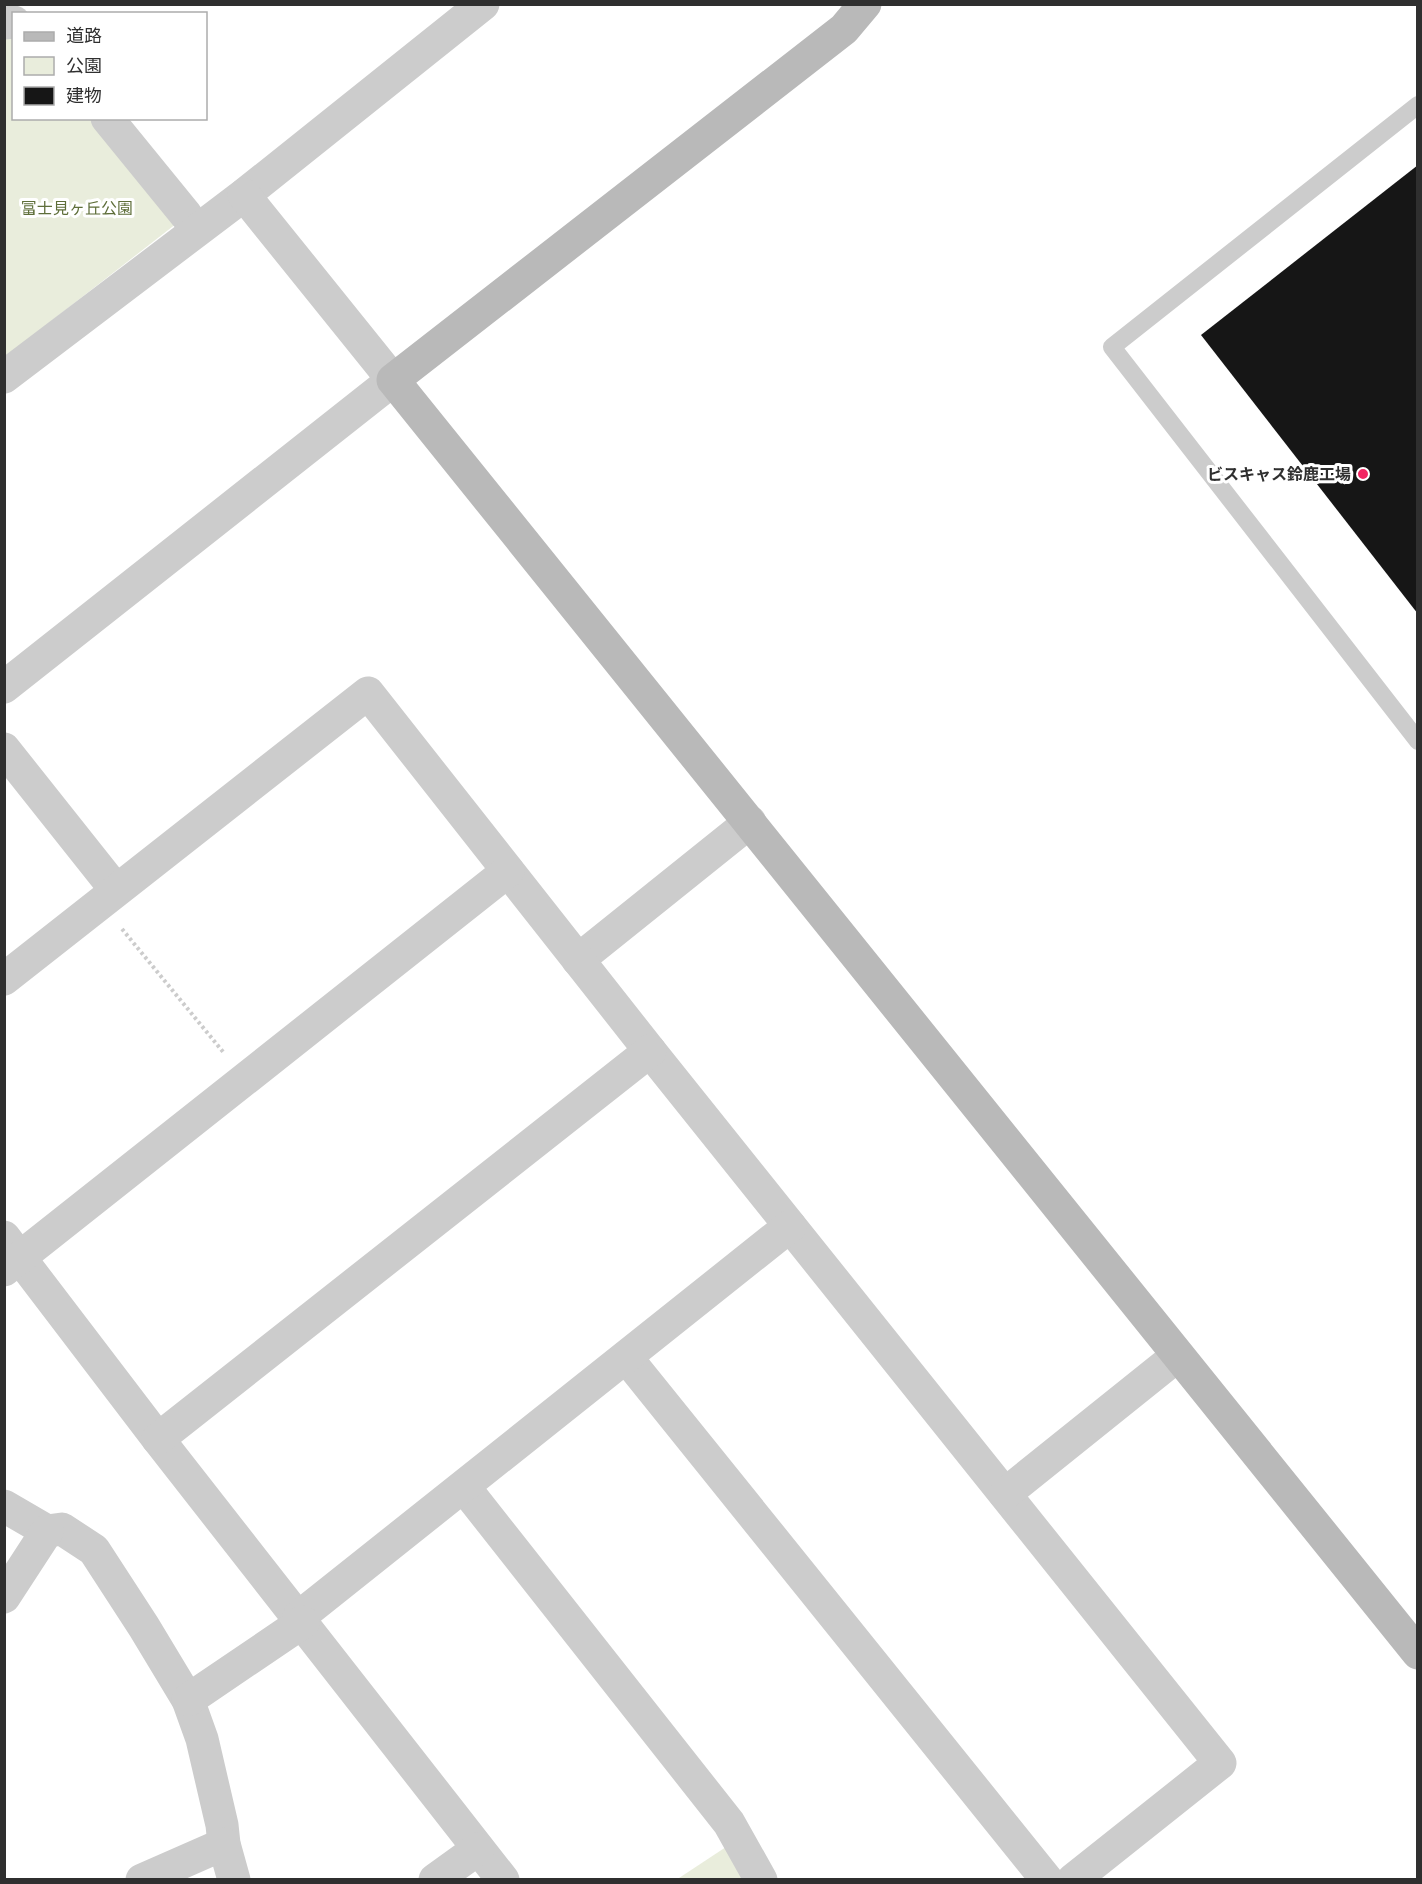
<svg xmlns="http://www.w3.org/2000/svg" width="1422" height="1884" font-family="Poppins,'Noto Sans JP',sans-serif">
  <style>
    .green { fill: #e9eddc }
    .building { fill: #161616 }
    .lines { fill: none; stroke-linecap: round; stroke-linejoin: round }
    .path { stroke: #ccc; stroke-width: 4; stroke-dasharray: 3 3; stroke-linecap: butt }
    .lane { stroke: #ccc; stroke-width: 18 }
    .street { stroke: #ccc; stroke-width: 33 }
    .secondary { stroke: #b9b9b9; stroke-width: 33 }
    .poi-dot { fill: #f22562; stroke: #fff; stroke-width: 2 }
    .labels { text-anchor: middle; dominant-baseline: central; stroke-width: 6; stroke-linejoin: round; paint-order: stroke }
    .park-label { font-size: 16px; fill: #5e6e39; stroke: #fff }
    .poi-label { font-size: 16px; font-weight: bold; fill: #2f2f2f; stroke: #fff; text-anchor: end }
  </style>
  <rect width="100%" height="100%" fill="#fff"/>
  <!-- green -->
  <g class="green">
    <path d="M 13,28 L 14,118 L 101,119 L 181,220 L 5,357 L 4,29 Z"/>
    <path d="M 726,1847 L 744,1880 L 676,1880 Z"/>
  </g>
  <!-- building -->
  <path class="building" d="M 1418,165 L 1418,614 L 1201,335 Z"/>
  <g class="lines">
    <!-- path -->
    <path class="path" d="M 122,929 L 224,1053"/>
    <!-- lane -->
    <path class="lane" d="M 1418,105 L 1112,347 L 1418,741"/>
    <!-- street -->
    <g class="street">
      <path d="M 4,23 L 14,22"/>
      <path d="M 107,118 L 186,215"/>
      <path d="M 4,377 L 244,195 L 483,4"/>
      <path d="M 4,687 L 393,380 L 244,195"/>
      <path d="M 4,749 L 116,890"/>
      <path d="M 578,960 L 750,822"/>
      <path d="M 4,979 L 368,693 L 650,1051 L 1220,1763 L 1073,1880"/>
      <path d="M 4,1237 L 158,1439 L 503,1880"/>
      <path d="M 4,1270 L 508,871"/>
      <path d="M 626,1357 L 1047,1880"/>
      <path d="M 158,1439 L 650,1051"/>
      <path d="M 464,1487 L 729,1823 L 761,1880"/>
      <path d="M 1005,1494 L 1177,1356"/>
      <path d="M 4,1506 L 47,1531 L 62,1529 L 94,1550 L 144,1627 L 188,1700 L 202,1739 L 222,1825 L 224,1844 L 234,1880"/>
      <path d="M 4,1597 L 47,1531"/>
      <path d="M 299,1617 L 790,1226"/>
      <path d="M 188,1700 L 303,1622"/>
      <path d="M 142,1880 L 224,1844"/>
      <path d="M 435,1880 L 478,1849"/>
    </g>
    <!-- secondary -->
    <path class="secondary" d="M 865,4 L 844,29 L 393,380 L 1418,1653"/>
  </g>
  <!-- markers -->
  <circle class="poi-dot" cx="1363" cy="474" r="6"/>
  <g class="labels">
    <!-- park labels -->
    <g class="park-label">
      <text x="77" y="208">富士見ヶ丘公園</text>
    </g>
    <!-- poi labels -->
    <g class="poi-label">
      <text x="1351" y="474">ビスキャス鈴鹿工場</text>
    </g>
  </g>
  <!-- border -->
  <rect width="1422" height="1884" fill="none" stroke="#2f2f2f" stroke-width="12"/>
  <!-- legend -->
  <rect x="12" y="12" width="195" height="108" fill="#ffffff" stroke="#acacac" stroke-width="1.5"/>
  <rect x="24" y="32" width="30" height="9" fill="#b9b9b9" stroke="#acacac" stroke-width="1.5"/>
  <text x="66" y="42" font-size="18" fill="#2f2f2f">道路</text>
  <rect x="24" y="57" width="30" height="18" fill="#e9eddc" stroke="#acacac" stroke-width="1.5"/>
  <text x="66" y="72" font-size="18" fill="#2f2f2f">公園</text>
  <rect x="24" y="87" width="30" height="18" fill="#161616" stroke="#acacac" stroke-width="1.5"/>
  <text x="66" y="102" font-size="18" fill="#2f2f2f">建物</text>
</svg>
